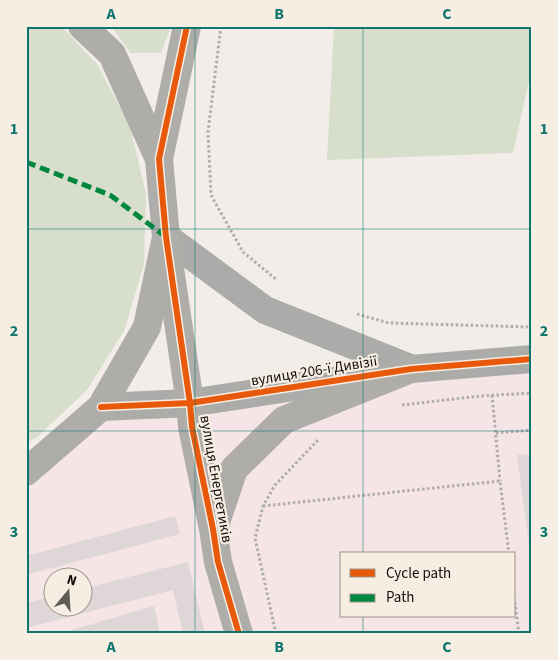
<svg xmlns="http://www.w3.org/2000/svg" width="558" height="660" font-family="'Source Sans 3',sans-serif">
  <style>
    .commercial { fill: #f5e5e7; fill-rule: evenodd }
    .green { fill: #d7decc }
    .building { fill: #dfd6d8 }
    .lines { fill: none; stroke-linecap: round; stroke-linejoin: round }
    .path { stroke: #afadab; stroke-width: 3; stroke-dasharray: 2.5 2.5; stroke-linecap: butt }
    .minor { stroke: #ababa9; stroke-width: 28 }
    .major { stroke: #aeadaa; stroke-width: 28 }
    .quiet { stroke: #00873e; stroke-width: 5; stroke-dasharray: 10 5; stroke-linecap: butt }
    .cycleway-casing { stroke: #f7eee3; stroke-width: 9 }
    .cycleway { stroke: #e8590c; stroke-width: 6 }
    .grid { fill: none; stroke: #0f766e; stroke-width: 1; stroke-opacity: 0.55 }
    .labels { text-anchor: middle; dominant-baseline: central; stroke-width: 4.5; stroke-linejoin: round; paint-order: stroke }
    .street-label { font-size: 15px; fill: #100d09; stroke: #f7eee3 }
    .neatline { fill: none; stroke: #0f766e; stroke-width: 2 }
    .grid-label { font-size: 16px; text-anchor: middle; font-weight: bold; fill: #0f766e }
  </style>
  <rect width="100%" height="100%" fill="#f2ede8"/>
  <!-- commercial -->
  <path class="commercial" d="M 532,359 L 532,634 L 26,634 L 26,472 L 101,407 ZM 342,554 L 514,554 L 514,616 L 342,616 ZM 52,578 L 82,578 L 82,608 L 52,608 Z"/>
  <!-- green -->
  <g class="green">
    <path d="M 26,26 L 61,26 L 97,64 L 130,126 L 146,194 L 144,264 L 124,331 L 87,390 L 36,438 L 26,443 Z"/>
    <path d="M 111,26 L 171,26 L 161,53 L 131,53 Z"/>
    <path d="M 334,26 L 532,26 L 532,68 L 513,153 L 327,160 Z"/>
  </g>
  <!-- building -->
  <g class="building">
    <path d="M 532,454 L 532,561 L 531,561 L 517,455 Z"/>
    <path d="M 175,516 L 180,534 L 26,575 L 26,556 Z"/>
    <path d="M 188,562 L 205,634 L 183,634 L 173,590 L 26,628 L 26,603 L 52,597 L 52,608 L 82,608 L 82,589 Z"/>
    <path d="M 154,606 L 160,634 L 61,634 L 61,633 Z"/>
  </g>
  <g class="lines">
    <!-- path -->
    <g class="path">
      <path d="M 221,26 L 208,132 L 211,195 L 243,252 L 277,280"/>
      <path d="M 357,314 L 389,323 L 532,327"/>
      <path d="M 492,395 L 500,481"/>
      <path d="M 402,405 L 480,396 L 532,393"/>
      <path d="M 496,433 L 532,430"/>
      <path d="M 263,506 L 500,481 L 509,554"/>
      <path d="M 514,597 L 519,634"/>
      <path d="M 276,634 L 255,538 L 263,506 L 275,485 L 319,439"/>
    </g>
    <!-- minor -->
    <g class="minor">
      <path d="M 166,237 L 265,310 L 410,368"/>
      <path d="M 101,407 L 190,403 L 411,369 L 532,359"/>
    </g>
    <!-- major -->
    <g class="major">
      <path d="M 82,26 L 112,54 L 159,159"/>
      <path d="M 168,255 L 190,403 L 192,427 L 213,529 L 218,562 L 239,634"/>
      <path d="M 26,472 L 101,407 L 147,327 L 166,237 L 159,159 L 187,26"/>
      <path d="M 214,528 L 234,469 L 284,420 L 411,369"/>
    </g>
    <!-- quiet -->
    <path class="quiet" d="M 26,162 L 110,195 L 166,237"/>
    <!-- cycleway casing -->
    <g class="cycleway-casing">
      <g id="cycleway">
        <path d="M 187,26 L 159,159 L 166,237 L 190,403 L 192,427 L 213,529 L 218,562 L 239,634"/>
        <path d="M 101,407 L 190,403 L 411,369 L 532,359"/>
      </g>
    </g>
    <!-- cycleway -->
    <use href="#cycleway" class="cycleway"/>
  </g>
  <!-- grid -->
  <path class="grid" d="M 195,26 L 195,634M 363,26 L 363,554M 26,229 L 532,229M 26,431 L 532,431M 363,616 L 363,634"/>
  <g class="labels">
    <!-- street labels -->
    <g class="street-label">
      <text transform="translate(314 371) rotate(-9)">вулиця 206-ї Дивізії</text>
      <text transform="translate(216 479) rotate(80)">вулиця Енергетиків</text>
    </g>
  </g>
  <!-- border -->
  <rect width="558" height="660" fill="none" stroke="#f7eee3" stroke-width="55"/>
  <!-- legend -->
  <rect x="340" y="552" width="175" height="65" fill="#f7eee3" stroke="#9b948c"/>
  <rect x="350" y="569" width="25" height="8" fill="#e8590c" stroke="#9b948c"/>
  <text x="386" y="578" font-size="15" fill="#100d09">Cycle path</text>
  <rect x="350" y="594" width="25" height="8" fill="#00873e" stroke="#9b948c"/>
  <text x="386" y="602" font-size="15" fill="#100d09">Path</text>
  <!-- north arrow -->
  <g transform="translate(68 592) rotate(18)"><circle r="24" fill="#f7eee3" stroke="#9b948c"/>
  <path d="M0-4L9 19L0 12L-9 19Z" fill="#5f5b57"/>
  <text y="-8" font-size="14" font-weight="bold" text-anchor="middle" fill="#100d09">N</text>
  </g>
  <rect x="28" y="28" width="502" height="604" class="neatline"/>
  <g class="grid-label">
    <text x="111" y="19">A</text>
    <text x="279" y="19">B</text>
    <text x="447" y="19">C</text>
    <text x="14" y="134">1</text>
    <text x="544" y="134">1</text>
    <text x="14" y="336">2</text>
    <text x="544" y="336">2</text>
    <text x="14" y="537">3</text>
    <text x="544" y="537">3</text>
    <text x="111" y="652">A</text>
    <text x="279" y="652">B</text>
    <text x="447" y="652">C</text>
  </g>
</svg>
